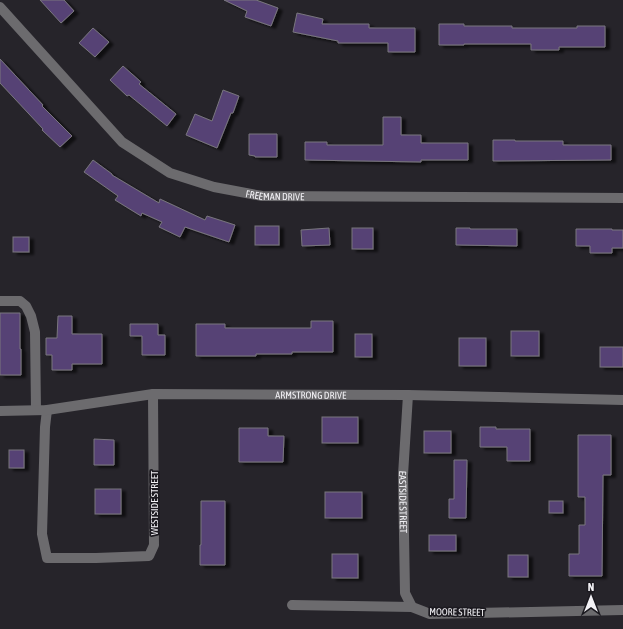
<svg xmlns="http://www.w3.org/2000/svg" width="623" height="629" font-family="'Asap Condensed',sans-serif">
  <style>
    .building { fill: #564374; stroke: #79767e; filter: url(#shadow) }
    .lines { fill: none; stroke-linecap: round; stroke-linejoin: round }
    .minor { stroke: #6c6b6e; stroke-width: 10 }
    .labels { text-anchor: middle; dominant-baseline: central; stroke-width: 3.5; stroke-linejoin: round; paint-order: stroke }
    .street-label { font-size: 10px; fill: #f3f2f6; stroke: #1c1a20 }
  </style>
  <defs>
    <filter id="shadow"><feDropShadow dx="4.5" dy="2.5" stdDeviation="1" flood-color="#0009"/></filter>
  </defs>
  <rect width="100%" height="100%" fill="#26242a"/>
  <!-- building -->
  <g class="building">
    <path d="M 40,0 L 64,0 L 74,11 L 61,23 Z"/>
    <path d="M 224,0 L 256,0 L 278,8 L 271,26 L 245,17 L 247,11 Z"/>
    <path d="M 297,13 L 323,19 L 322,24 L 369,24 L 369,28 L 415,28 L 415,52 L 388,52 L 388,43 L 338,43 L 338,41 L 293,32 Z"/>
    <path d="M 439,24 L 464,24 L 464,26 L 512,26 L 512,28 L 577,28 L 577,26 L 605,26 L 605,47 L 559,47 L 559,50 L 531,50 L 531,44 L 464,44 L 464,45 L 439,45 Z"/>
    <path d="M 93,28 L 109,42 L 95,57 L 79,43 Z"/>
    <path d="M 0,59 L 43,105 L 42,106 L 72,136 L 60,147 L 42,130 L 43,129 L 0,83 Z"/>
    <path d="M 123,66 L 141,82 L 139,84 L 176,114 L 167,126 L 129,95 L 127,96 L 110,80 Z"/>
    <path d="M 223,90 L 239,96 L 233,113 L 231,113 L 217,148 L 186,135 L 195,114 L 212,121 Z"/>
    <path d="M 383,117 L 401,117 L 401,135 L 421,135 L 421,143 L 468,143 L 468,160 L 421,160 L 421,162 L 305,160 L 305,142 L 327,142 L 327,145 L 383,145 Z"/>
    <path d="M 249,134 L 277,134 L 277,157 L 255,157 L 255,156 L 249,155 Z"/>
    <path d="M 493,140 L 515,140 L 515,141 L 563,141 L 563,145 L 611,145 L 611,160 L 493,161 Z"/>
    <path d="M 93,160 L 112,174 L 112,175 L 159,203 L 160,199 L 205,220 L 207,216 L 235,225 L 229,242 L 185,227 L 180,237 L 159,227 L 162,222 L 142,213 L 141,216 L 115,200 L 118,196 L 84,172 Z"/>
    <rect x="255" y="226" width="24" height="19"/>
    <path d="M 329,228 L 330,245 L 302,246 L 301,230 Z"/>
    <rect x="352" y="228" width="21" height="21"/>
    <path d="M 456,228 L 470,228 L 470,229 L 517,229 L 517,246 L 456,245 Z"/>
    <path d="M 576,229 L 612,229 L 612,230 L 623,230 L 623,248 L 612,248 L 612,253 L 590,253 L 590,246 L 576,246 Z"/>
    <rect x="13" y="237" width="16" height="15"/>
    <path d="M 0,313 L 20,313 L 20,349 L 21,349 L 21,375 L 0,375 Z"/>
    <path d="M 58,316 L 72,316 L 72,334 L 102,334 L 102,364 L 72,364 L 72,370 L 52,370 L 52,355 L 46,355 L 46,338 L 57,338 Z"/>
    <path d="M 311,321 L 333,321 L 333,352 L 292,352 L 292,354 L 256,354 L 256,356 L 196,356 L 196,324 L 225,324 L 225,328 L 311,328 Z"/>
    <path d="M 130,324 L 158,324 L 158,335 L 165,335 L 165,355 L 142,355 L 142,336 L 130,336 Z"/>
    <rect x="511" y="331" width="28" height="25"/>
    <rect x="355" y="334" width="17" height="23"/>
    <rect x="459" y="338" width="27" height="28"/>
    <rect x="600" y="347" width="23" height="20"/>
    <rect x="322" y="417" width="36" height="26"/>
    <path d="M 480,427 L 496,427 L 496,429 L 530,429 L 530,461 L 507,461 L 507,447 L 480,447 Z"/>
    <path d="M 239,428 L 268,428 L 268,436 L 284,436 L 283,462 L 239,462 Z"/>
    <rect x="424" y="431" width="27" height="22"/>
    <path d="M 578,435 L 611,435 L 611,475 L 603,475 L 602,576 L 569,576 L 569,554 L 579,554 L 579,525 L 585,525 L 585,497 L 578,497 Z"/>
    <path d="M 94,439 L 114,440 L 114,465 L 94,465 Z"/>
    <rect x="9" y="450" width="15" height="18"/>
    <path d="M 454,460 L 467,460 L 466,518 L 449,518 L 449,499 L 454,499 Z"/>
    <rect x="95" y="489" width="26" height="25"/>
    <rect x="325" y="492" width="37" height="26"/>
    <path d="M 201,501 L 225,501 L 225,565 L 200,565 L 200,545 L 201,545 Z"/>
    <rect x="549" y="501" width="14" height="12"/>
    <rect x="429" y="535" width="27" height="16"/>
    <rect x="332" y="554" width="26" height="24"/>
    <rect x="508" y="555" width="20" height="22"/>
  </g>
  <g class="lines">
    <!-- minor -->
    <g class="minor">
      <path id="s1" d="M 0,7 L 122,142 L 170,173 L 214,187 L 262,196 L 623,198"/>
      <path d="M 0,301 L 20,301 L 26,306 L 31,316 L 35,332 L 36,410"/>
      <path id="s2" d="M 408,395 L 403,475 L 405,593 L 412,607"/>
      <path d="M 47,410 L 45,427 L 42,534 L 47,558 L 96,558 L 149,556 L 154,545 L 153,394"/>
      <path id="s3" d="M 0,411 L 47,410 L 153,394 L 408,395 L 623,400"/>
      <path d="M 292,605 L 412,607 L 430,614 L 623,610"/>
    </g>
  </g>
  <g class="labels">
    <!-- street labels -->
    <g class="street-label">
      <text stroke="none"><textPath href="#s1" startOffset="347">FREEMAN DRIVE</textPath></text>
      <text stroke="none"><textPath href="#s3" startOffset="312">ARMSTRONG DRIVE</textPath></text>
      <text stroke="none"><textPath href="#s2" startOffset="107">EASTSIDE STREET</textPath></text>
      <text transform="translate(154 503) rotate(-90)">WESTSIDE STREET</text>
      <text transform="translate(457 612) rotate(1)">MOORE STREET</text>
    </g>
  </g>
  <!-- north arrow -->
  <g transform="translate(591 597)" stroke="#1c1a20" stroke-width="3" paint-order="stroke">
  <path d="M0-3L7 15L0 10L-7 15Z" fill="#f3f2f6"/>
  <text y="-6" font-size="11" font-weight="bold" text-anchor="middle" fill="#f3f2f6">N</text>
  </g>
</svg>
